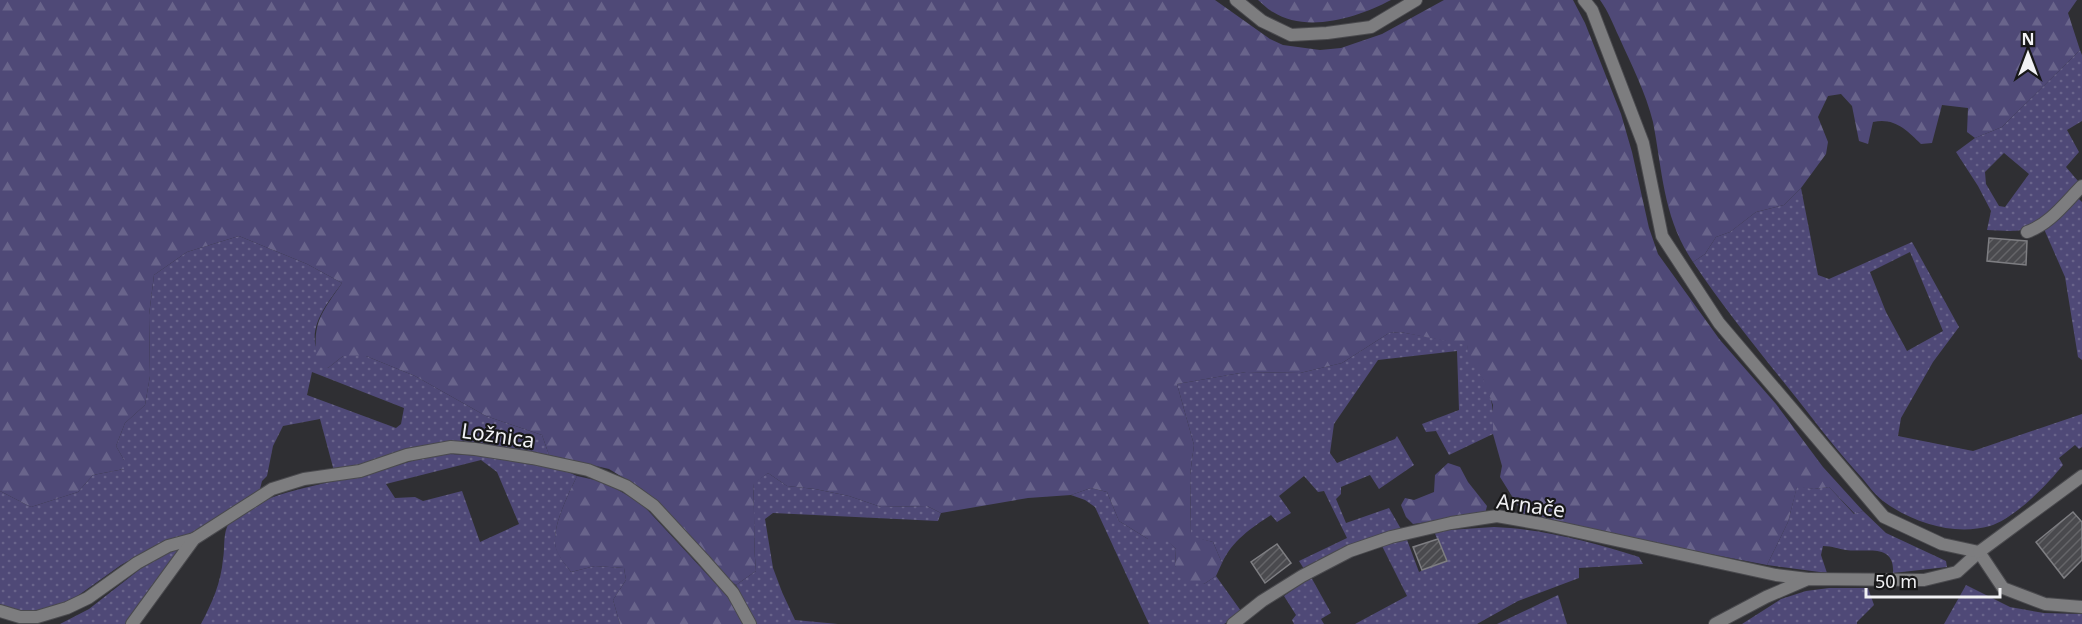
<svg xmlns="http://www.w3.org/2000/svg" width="2082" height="624" font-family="'Noto Sans',sans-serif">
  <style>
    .grass { fill: url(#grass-dots); fill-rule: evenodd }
    .forest { fill: url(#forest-firs) }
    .building { fill: url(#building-hatch); stroke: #7e7e82; stroke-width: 1.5 }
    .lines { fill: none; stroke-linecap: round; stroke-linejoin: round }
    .minor-casing { stroke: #4a4a4e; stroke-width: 14 }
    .tertiary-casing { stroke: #4a4a4e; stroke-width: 14 }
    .minor { stroke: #7d7d7f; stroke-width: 12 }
    .tertiary { stroke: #7d7d7f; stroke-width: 12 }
    .labels { text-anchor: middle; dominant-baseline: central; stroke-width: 4.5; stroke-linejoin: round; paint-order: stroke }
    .street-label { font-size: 21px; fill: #f1f1f4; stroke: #181819 }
  </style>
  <defs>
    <pattern id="grass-dots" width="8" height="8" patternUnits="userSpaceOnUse" patternTransform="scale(1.5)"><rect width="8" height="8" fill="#4f4977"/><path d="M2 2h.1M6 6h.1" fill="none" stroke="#69648b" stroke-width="1.8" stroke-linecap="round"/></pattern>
    <pattern id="forest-firs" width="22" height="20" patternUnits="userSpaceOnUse" patternTransform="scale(1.5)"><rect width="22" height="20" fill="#4f4977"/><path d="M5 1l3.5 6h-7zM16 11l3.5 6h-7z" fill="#69648b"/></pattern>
    <pattern id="building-hatch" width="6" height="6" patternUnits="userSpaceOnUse" patternTransform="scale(1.5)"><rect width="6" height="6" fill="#4a4a4e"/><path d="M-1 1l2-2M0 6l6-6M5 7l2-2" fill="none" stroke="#656568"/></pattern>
  </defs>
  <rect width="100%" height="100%" fill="#2f2f33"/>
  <!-- grass -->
  <g class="grass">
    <path d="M 2080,50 L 2082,55 L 2082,121 L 2067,130 L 2079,152 L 2066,167 L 2078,181 C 2064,196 2041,225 2021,230 C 2011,232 1998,230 1987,230 L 1991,211 L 1978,186 L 1956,152 L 1975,138 L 2002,127 ZM 2004,153 L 2029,174 L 2005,207 L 1999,206 L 1986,184 L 1985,172 Z"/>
    <path d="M 1801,188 L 1818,275 L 1829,279 L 1912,242 L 1959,327 L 1933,362 L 1901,418 L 1898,436 L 1973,451 L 2082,414 L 2082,447 L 2079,449 L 2075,445 L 2059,458 L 2063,465 C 2047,485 2015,518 1990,526 C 1954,536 1913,523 1883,501 C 1875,495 1868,485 1862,478 C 1839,453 1819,427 1798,400 C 1762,355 1725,310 1693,262 L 1705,254 L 1716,237 L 1730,232 L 1756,212 L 1784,205 ZM 1910,252 L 1943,331 L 1907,351 L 1886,312 L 1870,272 Z"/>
    <path d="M 2077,197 L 2082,202 L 2082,360 L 2078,357 L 2065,277 L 2044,229 Z"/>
    <path d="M 239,236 L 307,264 L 342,283 C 330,300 312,320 315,343 C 316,351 324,361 328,368 L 343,356 L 366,356 L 415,376 L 486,416 L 542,435 L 549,455 L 525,453 L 502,448 L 388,457 L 334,471 L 320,419 L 283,426 L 273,446 L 267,476 L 262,481 L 260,489 L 212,522 L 185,537 L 160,543 L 121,565 L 69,602 L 46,611 L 14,611 L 0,605 L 0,491 L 31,507 L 78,492 L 93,475 L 124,469 L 124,460 L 116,446 L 125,423 L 145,405 L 150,376 L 149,315 L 154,275 L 187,252 ZM 312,372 L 404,408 L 401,424 L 396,428 L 307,395 Z"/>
    <path d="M 1400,332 L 1467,344 C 1469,359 1476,366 1483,378 C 1492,396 1495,414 1493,434 L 1449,455 L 1436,431 L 1426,432 L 1422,424 L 1459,410 L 1457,351 L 1378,360 L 1334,424 L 1330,453 L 1337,463 L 1395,439 L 1397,436 L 1414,465 L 1379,489 L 1370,475 L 1341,487 L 1341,494 L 1336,499 L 1346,523 L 1389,508 L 1401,529 L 1339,551 L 1304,569 L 1299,561 L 1347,538 L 1324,491 L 1318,492 L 1304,476 L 1279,496 L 1291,513 L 1277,522 L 1271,515 C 1251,528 1232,541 1222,563 L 1213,542 L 1191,537 L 1190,475 L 1194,445 L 1177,384 L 1246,372 L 1300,373 L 1342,363 L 1389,333 Z"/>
    <path d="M 441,454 C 471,454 498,458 526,463 C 544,466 561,468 577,476 C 568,495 554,522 555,543 C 556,553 565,564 571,572 L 595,566 L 624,568 L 626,580 L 613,600 L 620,624 L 201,624 C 212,603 221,583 223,559 C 225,549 223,537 227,527 C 242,496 330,483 361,475 C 388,469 414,459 441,454 ZM 481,460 L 497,472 L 519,524 L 480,542 L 462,491 L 423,501 L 415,497 L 395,498 L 386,484 Z"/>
    <path d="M 768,473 L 787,486 L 815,489 L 849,496 L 881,507 L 927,506 L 941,513 L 938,521 L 773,513 L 765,519 L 773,568 L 782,592 L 795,620 L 838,624 L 756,624 L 736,585 L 756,571 C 753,542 755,513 753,483 Z"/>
    <path d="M 1797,486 L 1814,489 L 1829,487 L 1854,514 L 1863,511 L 1886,533 L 1946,561 L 1947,567 L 1893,573 C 1895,542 1865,553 1846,550 C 1838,549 1833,546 1823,546 L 1821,555 L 1827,573 L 1767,565 L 1788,522 Z"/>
    <path d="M 1091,488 L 1107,492 L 1119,521 L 1148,539 L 1165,538 L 1176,549 L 1175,566 L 1204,584 L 1216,576 L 1241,611 L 1237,617 L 1224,624 L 1149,624 L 1095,507 L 1085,500 L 1071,495 Z"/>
    <path d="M 1494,527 C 1544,529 1591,542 1639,557 L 1643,564 L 1579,568 L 1579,578 L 1518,601 L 1477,624 L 1355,624 L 1407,596 L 1381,544 L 1406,537 L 1419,572 L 1445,559 L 1434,531 Z"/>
    <path d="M 179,547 L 181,551 L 127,624 L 60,624 L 89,609 L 144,566 Z"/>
    <path d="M 1311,577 L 1331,613 L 1321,619 L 1324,624 L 1294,624 L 1292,620 L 1296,615 L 1284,596 Z"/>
    <path d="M 1966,585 L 2010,607 L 2044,613 L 2082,614 L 2082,624 L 1944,624 Z"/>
    <path d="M 1829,588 L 1868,588 L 1874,605 L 1857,622 L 1857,624 L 1742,624 L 1781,599 L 1806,591 Z"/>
    <path d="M 1558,595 L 1567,624 L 1497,624 Z"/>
  </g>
  <!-- forest -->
  <g class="forest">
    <path d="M 0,0 L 1215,0 L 1270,39 L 1283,45 L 1320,50 L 1341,48 L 1382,34 L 1444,0 L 1573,0 L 1585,23 L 1621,114 L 1632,152 L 1649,228 L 1658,254 L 1720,340 L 1776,404 L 1823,467 L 1863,511 L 1855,514 L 1829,487 L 1814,489 L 1797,487 L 1788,522 L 1767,565 L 1643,541 L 1523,514 L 1500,477 L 1502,466 L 1493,434 L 1493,405 L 1483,379 L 1468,356 L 1467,345 L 1400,332 L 1389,333 L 1342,363 L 1300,373 L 1246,372 L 1177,384 L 1194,445 L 1190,475 L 1191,536 L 1213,542 L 1222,563 L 1216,576 L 1204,584 L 1186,580 L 1175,566 L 1176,549 L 1165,539 L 1148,539 L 1119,521 L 1107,492 L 1091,488 L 1071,495 L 1028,498 L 941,513 L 927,506 L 881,507 L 849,496 L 815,489 L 787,486 L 768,473 L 753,484 C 755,513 753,542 756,571 L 736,585 L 728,579 L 661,505 L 642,489 L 609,469 L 549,455 L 542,435 L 486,416 L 415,376 L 366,356 L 343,356 L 328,368 L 317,363 C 312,323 320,315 342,283 L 307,264 L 239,236 L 187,252 L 154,275 L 149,315 L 150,376 L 145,405 L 125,423 L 116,446 L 124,460 L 124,469 L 93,475 L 78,492 L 31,507 L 0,491 Z"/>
    <path d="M 1258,0 L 1391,0 C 1359,17 1307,34 1273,12 C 1267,9 1263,4 1258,0 Z"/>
    <path d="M 1600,0 L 2077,0 L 2068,13 L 2080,50 L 2002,127 L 1975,138 L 1967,132 L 1968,108 L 1942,105 L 1932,143 L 1921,144 C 1907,130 1894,117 1873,122 L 1868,144 L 1859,141 L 1852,106 L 1841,94 L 1828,96 L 1818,117 L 1828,142 L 1826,154 L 1801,188 L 1784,205 L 1756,212 L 1730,232 L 1716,237 L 1705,254 L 1693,262 C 1663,217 1663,174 1653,122 C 1646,93 1631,64 1619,37 C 1613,24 1608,11 1600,0 Z"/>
    <path d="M 1448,463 L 1460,467 L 1468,482 L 1487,506 L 1485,514 L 1413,524 L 1406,517 L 1401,505 L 1405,498 L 1414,500 L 1434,492 L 1435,475 Z"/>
    <path d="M 577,476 L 604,482 L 641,503 L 730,599 L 745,624 L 620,624 L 613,600 L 626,580 L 624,568 L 595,566 L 571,572 C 565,564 555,553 555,543 C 554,522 568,495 577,476 Z"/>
  </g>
  <!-- building -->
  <g class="building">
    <path d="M 1989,238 L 2027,241 L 2026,265 L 1987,261 Z"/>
    <path d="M 2073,512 L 2082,522 L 2082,560 L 2064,578 L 2036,542 Z"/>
    <path d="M 1438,539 L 1447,561 L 1422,570 L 1413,547 Z"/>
    <path d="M 1277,544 L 1291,563 L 1265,583 L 1251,562 Z"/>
  </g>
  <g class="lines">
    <!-- minor casing -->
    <g class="minor-casing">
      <g id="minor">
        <path d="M 2027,232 C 2050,224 2065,203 2082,186"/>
        <path d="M 0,611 L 20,617 L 37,617 L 67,608 L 88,598 L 137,563 L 168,546 L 194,539"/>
        <path d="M 132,624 L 194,539 L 272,489 L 304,479 L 360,471 L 407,455 L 451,447 L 475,449 L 532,458 L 588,470 L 626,486 L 654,506 L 703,559 L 733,593 L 750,624"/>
        <path d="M 1233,624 L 1262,601 L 1302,576 L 1350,551 L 1391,537 L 1451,523 L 1497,516 L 1542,524 L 1776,575 L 1808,579"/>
        <path d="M 1715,624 L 1766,597 L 1808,579 L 1924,580 L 1957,572 L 1979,552"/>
      </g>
    </g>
    <!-- tertiary casing -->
    <g class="tertiary-casing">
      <g id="tertiary">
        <path d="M 1236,0 L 1262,21 L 1291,35 L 1327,33 L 1371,27 L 1416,0"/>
        <path d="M 1584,0 L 1592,10 L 1643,143 L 1662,236 L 1719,323 L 1884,517 L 1942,544 L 1979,552 L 2003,588 L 2045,604 L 2082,607"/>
        <path d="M 1979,552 L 2082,476"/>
      </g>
    </g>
    <!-- minor -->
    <use href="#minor" class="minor"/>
    <!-- tertiary -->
    <use href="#tertiary" class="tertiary"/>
  </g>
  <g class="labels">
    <!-- street labels -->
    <g class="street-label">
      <text transform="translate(498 435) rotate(8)">Ložnica</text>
      <text transform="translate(1531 505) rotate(8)">Arnače</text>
    </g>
  </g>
  <!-- north arrow -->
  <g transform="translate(2028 54)" stroke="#181819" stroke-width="4.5" paint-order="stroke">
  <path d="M0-4.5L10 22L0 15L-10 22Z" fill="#f1f1f4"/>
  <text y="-9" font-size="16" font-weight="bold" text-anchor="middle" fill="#f1f1f4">N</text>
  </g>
  <!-- scale -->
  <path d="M1866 588v9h134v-9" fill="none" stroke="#f1f1f4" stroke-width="3"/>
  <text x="1875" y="588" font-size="18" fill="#f1f1f4" stroke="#181819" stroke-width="4.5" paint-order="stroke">50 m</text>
</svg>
